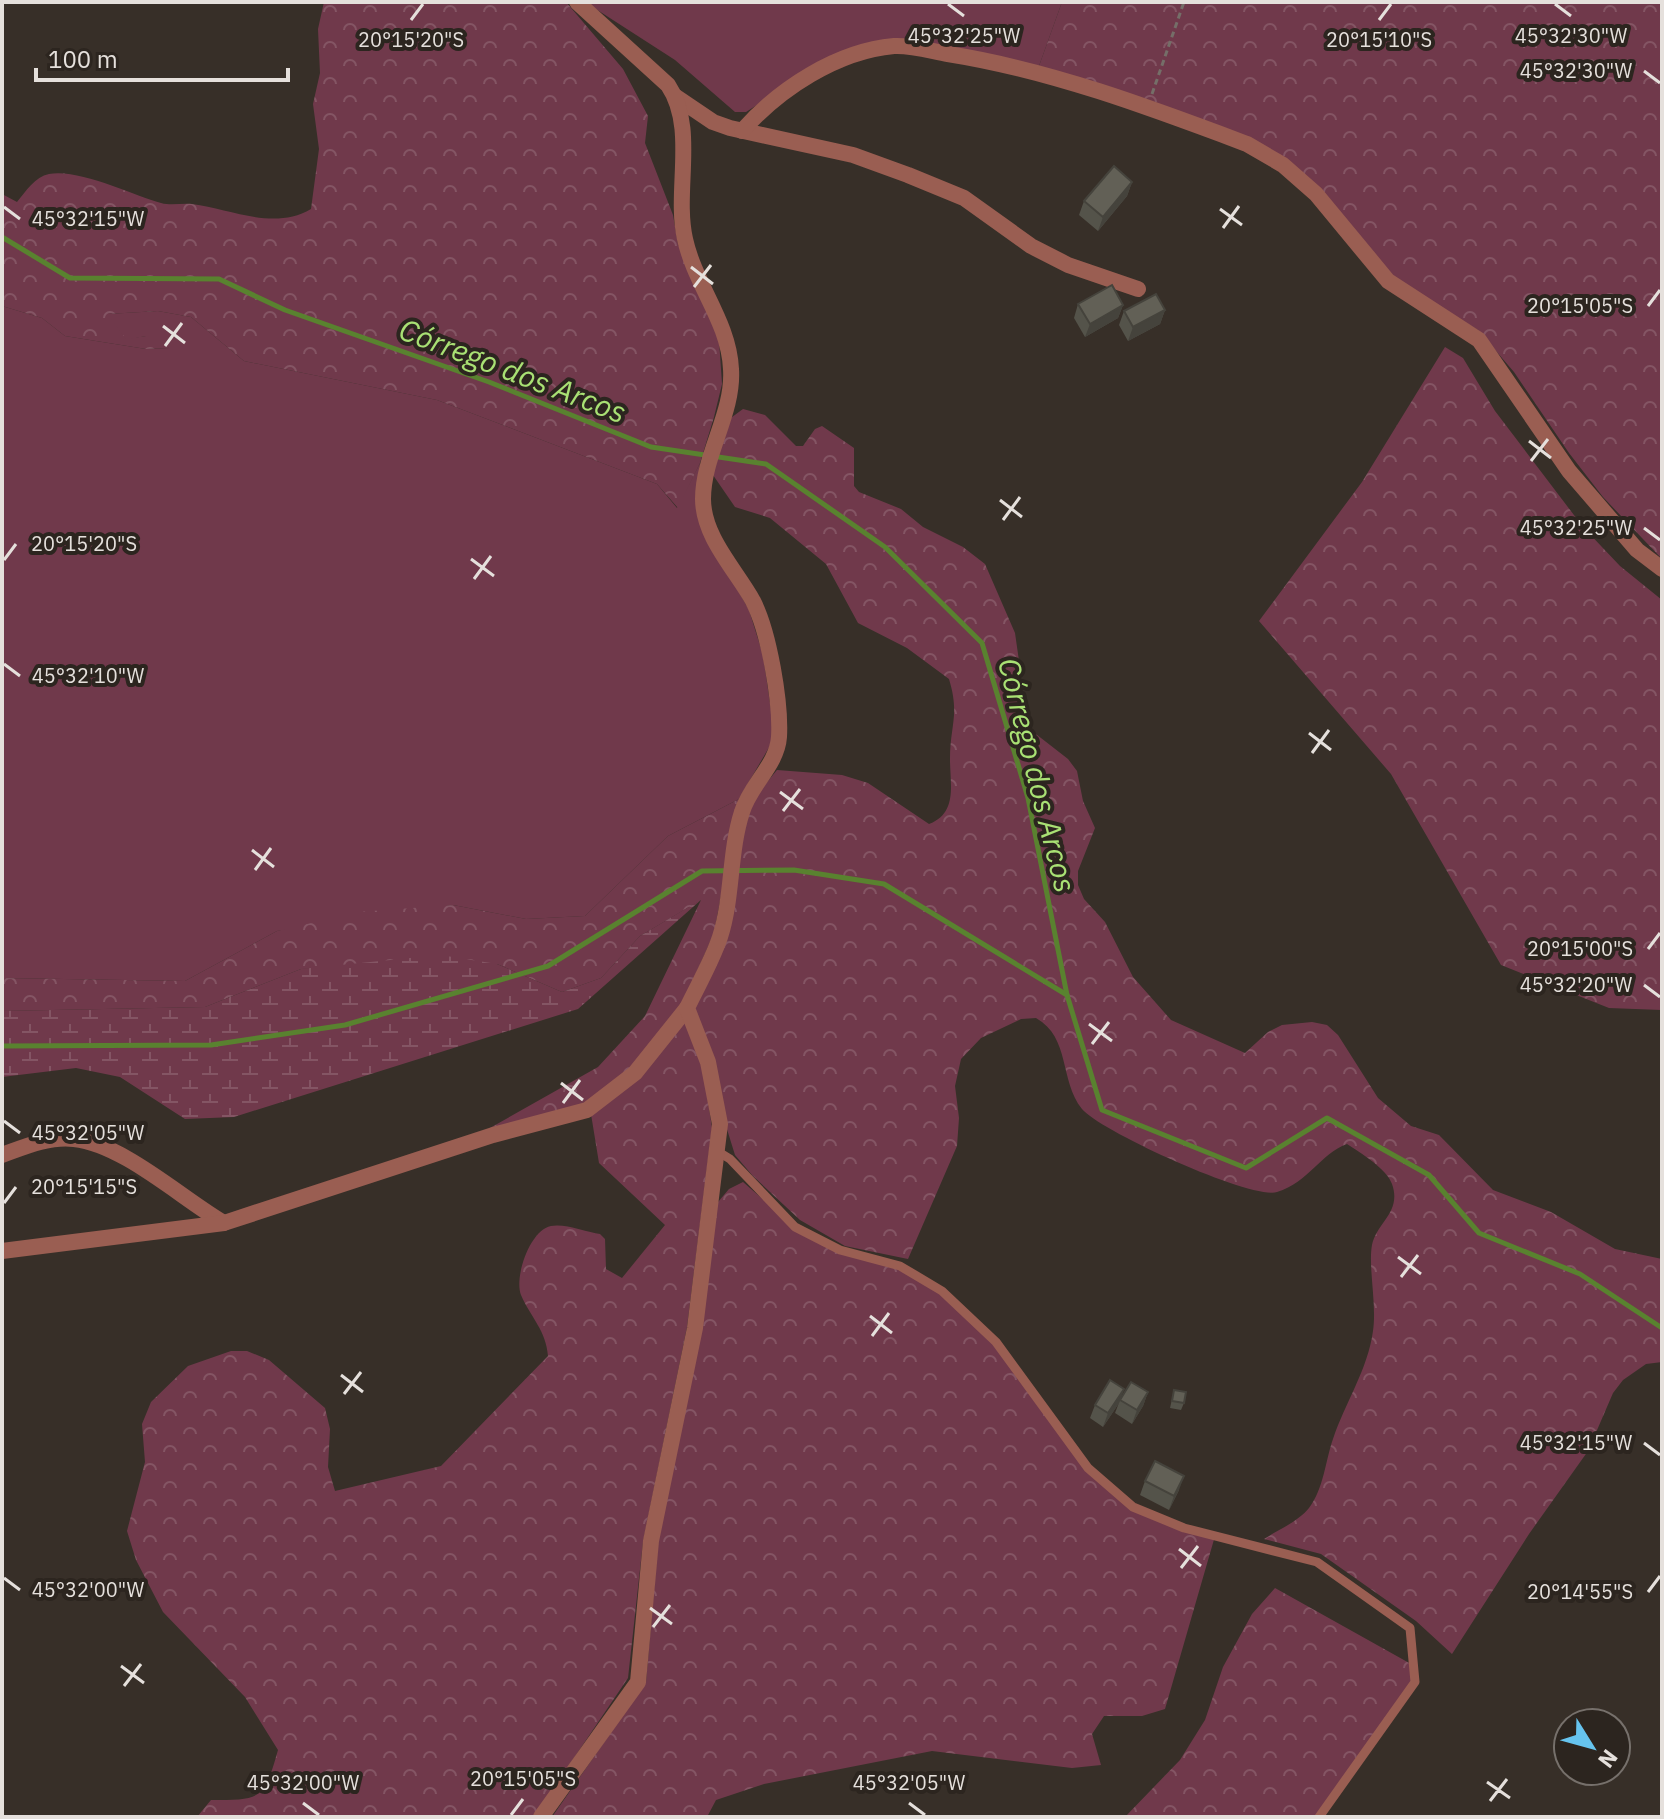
<svg xmlns="http://www.w3.org/2000/svg" width="1664" height="1819" font-family="'IBM Plex Sans',sans-serif">
  <style>
    .grass { fill: #70394b }
    .forest { fill: url(#forest-crowns) }
    .wetland { fill: url(#wetland-marsh) }
    .lines { fill: none; stroke-linecap: round; stroke-linejoin: round }
    .stream { stroke: #59822f; stroke-width: 5 }
    .path { stroke: #756e68; stroke-width: 3; stroke-dasharray: 6 4; stroke-linecap: butt }
    .lane { stroke: #9a5e52; stroke-width: 9 }
    .street { stroke: #9a5e52; stroke-width: 16 }
    .wall { fill: #54534a }
    .shaded-wall { fill: #45433c }
    .building { fill: #626056; stroke: #45433c; stroke-width: 2 }
    .ticks { fill: none; stroke: #e5e0dc; stroke-width: 3 }
    .labels { text-anchor: middle; dominant-baseline: central; stroke-width: 8; stroke-linejoin: round; paint-order: stroke }
    .water-label { font-size: 30px; font-style: italic; fill: #a9e174; stroke: #2c251f }
    .ticks-label { font-size: 20px; text-anchor: middle; fill: #e5e0dc; stroke: #2c251f; stroke-width: 8; stroke-linejoin: round; paint-order: stroke }
  </style>
  <defs>
    <pattern id="forest-crowns" width="20" height="18" patternUnits="userSpaceOnUse" patternTransform="scale(2)"><rect width="20" height="18" fill="#70394b"/><path d="M2 6a3 3 0 1 1 6 0M12 15a3 3 0 1 1 6 0" fill="none" stroke="#845564"/></pattern>
    <pattern id="wetland-marsh" width="20" height="14" patternUnits="userSpaceOnUse" patternTransform="scale(2)"><rect width="20" height="14" fill="#70394b"/><path d="M1 5h8M5 5V1M11 12h8M15 12V8" fill="none" stroke="#845564"/></pattern>
  </defs>
  <rect width="100%" height="100%" fill="#372f28"/>
  <!-- grass -->
  <g class="grass">
    <path d="M 585,2 L 1062,2 L 1039,66 L 901,40 L 794,81 L 746,112 L 735,112 L 675,60 Z"/>
    <path d="M 2,306 L 42,318 L 65,336 L 146,349 L 169,348 L 146,336 L 126,340 L 107,314 L 158,311 L 191,317 L 244,361 L 437,400 L 657,484 L 677,508 L 700,463 L 698,483 L 715,549 L 749,610 L 763,655 L 775,737 L 739,799 L 668,836 L 585,916 L 526,919 L 453,905 L 277,931 L 185,981 L 2,978 Z"/>
  </g>
  <!-- forest -->
  <g class="forest">
    <path d="M 324,2 L 566,2 L 623,69 L 648,116 L 645,143 L 673,215 L 678,244 L 719,340 L 722,384 L 714,417 L 700,463 L 678,508 L 657,484 L 437,400 L 244,361 L 191,317 L 158,311 L 108,314 L 126,339 L 146,336 L 154,326 L 169,348 L 146,349 L 65,336 L 42,318 L 2,306 L 2,194 L 17,202 C 26,191 35,177 49,174 C 78,168 133,195 161,203 C 171,206 182,203 192,204 C 231,209 274,231 311,209 L 319,149 L 313,104 L 320,73 L 318,29 Z"/>
    <path d="M 1062,2 L 1662,2 L 1662,559 L 1603,497 L 1569,453 L 1514,372 L 1478,330 L 1406,288 L 1369,253 L 1289,161 L 1039,66 Z"/>
    <path d="M 1445,347 L 1463,358 L 1495,411 L 1583,527 L 1620,566 L 1662,600 L 1662,1010 L 1609,1008 L 1501,965 L 1391,774 L 1259,621 L 1362,482 Z"/>
    <path d="M 743,409 L 765,415 L 796,446 L 803,446 L 815,429 L 822,426 L 854,448 L 854,486 L 859,492 L 901,509 L 923,527 L 963,547 L 985,564 L 1015,633 L 1019,661 L 1018,690 L 1025,719 L 1032,731 L 1068,759 L 1077,771 L 1083,801 L 1095,828 L 1078,871 L 1078,885 L 1084,899 L 1105,922 L 1133,977 L 1171,1020 L 1245,1053 L 1268,1032 L 1282,1025 L 1312,1022 L 1327,1025 L 1338,1035 L 1378,1098 L 1411,1126 L 1439,1135 L 1493,1190 L 1551,1212 L 1615,1249 L 1662,1259 L 1662,1362 L 1646,1364 L 1623,1380 L 1613,1393 L 1588,1451 L 1529,1534 L 1452,1654 L 1416,1621 L 1321,1554 L 1264,1539 C 1278,1530 1299,1521 1309,1508 C 1324,1488 1325,1462 1333,1439 C 1345,1403 1368,1369 1373,1331 C 1377,1304 1368,1267 1372,1245 C 1377,1222 1402,1212 1392,1184 C 1387,1169 1361,1153 1347,1144 C 1320,1154 1309,1182 1277,1192 C 1251,1200 1100,1131 1082,1109 C 1059,1080 1071,1038 1036,1018 L 1021,1019 L 981,1038 L 961,1059 L 955,1086 L 959,1118 L 957,1146 L 908,1259 L 845,1246 L 800,1220 L 752,1175 L 735,1155 L 690,1010 L 724,937 L 750,803 L 777,770 L 842,775 L 868,783 L 929,824 C 958,813 950,784 950,759 C 950,725 960,715 949,679 L 907,648 L 858,623 L 826,564 L 770,518 L 735,507 L 713,475 L 728,420 Z"/>
    <path d="M 739,799 L 714,933 L 684,1001 L 632,1071 L 584,1107 L 490,1128 L 598,1067 L 645,1016 L 701,900 L 640,936 L 601,978 L 562,992 L 497,964 L 301,969 L 205,1007 L 2,1011 L 2,978 L 185,981 L 277,931 L 358,912 L 453,905 L 526,919 L 585,916 L 668,836 Z"/>
    <path d="M 686,1018 L 699,1041 L 712,1128 L 687,1327 L 643,1542 L 628,1678 L 534,1817 L 197,1817 L 211,1800 C 263,1800 264,1799 278,1750 L 245,1697 L 163,1612 L 136,1560 L 127,1531 L 145,1462 L 142,1424 L 151,1402 L 188,1366 L 231,1351 L 247,1351 L 269,1360 L 325,1408 L 330,1429 L 328,1467 L 335,1491 L 441,1466 L 548,1356 C 546,1330 531,1318 521,1295 C 514,1277 530,1230 551,1226 C 564,1223 587,1232 600,1234 L 605,1239 L 606,1269 L 622,1278 L 665,1225 L 599,1163 L 591,1114 Z"/>
    <path d="M 743,1182 L 795,1227 L 840,1250 L 900,1266 L 942,1291 L 996,1342 L 1088,1468 L 1133,1507 L 1215,1536 L 1165,1709 L 1142,1716 L 1104,1716 L 1092,1734 L 1101,1765 L 1072,1768 L 932,1751 L 764,1784 L 716,1800 L 707,1817 L 552,1817 L 646,1682 L 658,1544 L 713,1208 L 729,1189 Z"/>
    <path d="M 1275,1588 L 1411,1664 L 1415,1682 L 1319,1817 L 1125,1817 L 1180,1760 L 1205,1720 L 1223,1667 L 1252,1614 Z"/>
  </g>
  <!-- wetland -->
  <path class="wetland" d="M 702,899 L 578,1009 L 234,1117 L 185,1119 L 120,1077 L 76,1068 L 2,1077 L 2,1011 L 205,1007 L 301,969 L 440,955 L 497,964 L 562,992 L 601,978 L 640,936 Z"/>
  <g class="lines">
    <!-- stream -->
    <g class="stream">
      <path d="M 2,237 L 70,278 L 219,279 L 285,310 L 489,382 L 651,447 L 766,464 L 885,547 L 982,643 L 1028,798 L 1067,995 L 1102,1110 L 1246,1168 L 1327,1118 L 1429,1175 L 1479,1233 L 1580,1274 L 1662,1328"/>
      <path d="M 2,1046 L 211,1045 L 345,1025 L 548,966 L 702,871 L 794,870 L 884,884 L 1067,995"/>
    </g>
    <!-- path -->
    <path class="path" d="M 1152,94 L 1184,2"/>
    <!-- lane -->
    <path class="lane" d="M 717,1151 L 730,1159 L 795,1227 L 840,1250 L 900,1266 L 942,1291 L 996,1342 L 1088,1468 L 1133,1507 L 1184,1528 L 1317,1562 L 1410,1628 L 1415,1682 L 1319,1817"/>
    <!-- street -->
    <g class="street">
      <path d="M 676,97 L 713,122 L 730,128 L 853,155 L 908,175 L 964,198 L 1031,246 L 1068,265 L 1138,289"/>
      <path d="M 742,131 C 779,89 837,51 894,46 C 911,45 931,51 948,54 C 1050,70 1151,108 1247,144 L 1283,165 L 1316,194 L 1388,281 L 1479,340 L 1569,471 L 1637,550 L 1662,569"/>
      <path d="M 2,1155 C 24,1147 49,1136 74,1139 C 123,1144 181,1198 224,1223"/>
      <path d="M 2,1251 L 224,1223 L 493,1135 L 587,1110 L 635,1073 L 687,1008"/>
      <path d="M 541,1817 L 638,1682 L 651,1541 L 695,1328 L 720,1124 L 708,1062 L 687,1008 C 698,985 712,961 720,937 C 733,897 729,852 742,812 C 750,785 777,765 779,737 C 781,702 769,632 753,601 C 736,570 703,537 703,499 C 703,455 734,413 731,369 C 729,322 695,285 685,239 C 674,190 697,128 668,85 L 577,2"/>
    </g>
  </g>
  <!-- wall -->
  <g class="wall">
    <path d="M 1132,182 L 1127,196 L 1098,231 L 1079,215 L 1084,201 Z"/>
    <path d="M 1078,304 L 1123,305 L 1118,318 L 1085,337 L 1074,318 Z"/>
    <path d="M 1165,310 L 1160,324 L 1128,341 L 1119,325 L 1124,311 Z"/>
    <path d="M 1124,1389 L 1119,1403 L 1103,1427 L 1090,1418 L 1095,1405 Z"/>
    <path d="M 1174,1390 L 1184,1403 L 1181,1410 L 1170,1408 Z"/>
    <path d="M 1148,1392 L 1143,1406 L 1132,1424 L 1115,1413 L 1120,1400 Z"/>
    <path d="M 1145,1481 L 1179,1490 L 1169,1510 L 1140,1495 Z"/>
  </g>
  <!-- shaded-wall -->
  <g class="shaded-wall">
    <path d="M 1132,182 L 1127,196 L 1098,231 L 1103,217 Z"/>
    <path d="M 1123,305 L 1118,318 L 1085,337 L 1090,324 Z"/>
    <path d="M 1165,310 L 1160,324 L 1128,341 L 1133,327 Z"/>
    <path d="M 1124,1389 L 1119,1403 L 1103,1427 L 1108,1413 Z"/>
    <path d="M 1148,1392 L 1143,1406 L 1132,1424 L 1137,1410 Z"/>
    <path d="M 1184,1476 L 1179,1490 L 1169,1510 L 1174,1496 Z"/>
  </g>
  <!-- building -->
  <g class="building">
    <path d="M 1114,166 L 1132,182 L 1103,217 L 1084,201 Z"/>
    <path d="M 1112,285 L 1123,305 L 1090,324 L 1078,304 Z"/>
    <path d="M 1156,294 L 1165,310 L 1133,327 L 1124,311 Z"/>
    <path d="M 1110,1380 L 1124,1389 L 1108,1413 L 1095,1405 Z"/>
    <path d="M 1131,1382 L 1148,1392 L 1137,1410 L 1120,1400 Z"/>
    <path d="M 1174,1390 L 1186,1392 L 1184,1403 L 1172,1401 Z"/>
    <path d="M 1155,1461 L 1184,1476 L 1174,1496 L 1145,1481 Z"/>
  </g>
  <!-- ticks -->
  <path class="ticks" d="M 948,4 L 964,16M 1555,4 L 1571,16M 411,20 L 423,4M 1379,20 L 1391,4M 1644,71 L 1660,83M 4,207 L 20,219M 1220,209 L 1242,225M 1223,228 L 1239,206M 691,267 L 713,284M 694,287 L 711,265M 1648,306 L 1660,290M 163,326 L 185,343M 165,346 L 182,323M 1529,441 L 1551,458M 1531,461 L 1548,439M 1000,500 L 1022,517M 1003,520 L 1020,497M 1644,528 L 1660,540M 471,559 L 494,576M 4,560 L 16,544M 474,579 L 491,556M 4,664 L 20,676M 1309,733 L 1331,750M 1312,753 L 1329,730M 780,792 L 803,809M 783,811 L 800,789M 252,850 L 274,867M 255,870 L 271,848M 1648,949 L 1660,933M 1644,985 L 1660,997M 1089,1024 L 1112,1041M 1092,1044 L 1109,1022M 561,1083 L 583,1100M 563,1103 L 580,1080M 4,1121 L 20,1133M 4,1203 L 16,1187M 1398,1257 L 1421,1274M 1401,1277 L 1418,1255M 870,1316 L 892,1333M 872,1336 L 889,1313M 341,1375 L 363,1392M 344,1394 L 361,1372M 1644,1443 L 1660,1455M 1179,1549 L 1201,1566M 1181,1568 L 1198,1546M 4,1578 L 20,1590M 1648,1592 L 1660,1576M 650,1608 L 672,1624M 653,1627 L 670,1605M 121,1666 L 144,1683M 124,1686 L 141,1664M 1487,1782 L 1510,1798M 1490,1801 L 1507,1779M 303,1803 L 319,1815M 909,1803 L 925,1815M 511,1815 L 523,1799"/>
  <g class="labels">
    <!-- water labels -->
    <g class="water-label">
      <text transform="translate(513 370) rotate(21)">Córrego dos Arcos</text>
      <text transform="translate(1038 775) rotate(76)">Córrego dos Arcos</text>
    </g>
  </g>
  <g class="ticks-label">
    <text x="964" y="43">45°32'25"W</text>
    <text x="1571" y="43">45°32'30"W</text>
    <text x="411" y="47">20°15'20"S</text>
    <text x="1379" y="47">20°15'10"S</text>
    <text x="1576" y="78">45°32'30"W</text>
    <text x="88" y="226">45°32'15"W</text>
    <text x="1580" y="313">20°15'05"S</text>
    <text x="1576" y="535">45°32'25"W</text>
    <text x="84" y="551">20°15'20"S</text>
    <text x="88" y="683">45°32'10"W</text>
    <text x="1580" y="956">20°15'00"S</text>
    <text x="1576" y="992">45°32'20"W</text>
    <text x="88" y="1140">45°32'05"W</text>
    <text x="84" y="1194">20°15'15"S</text>
    <text x="1576" y="1450">45°32'15"W</text>
    <text x="88" y="1597">45°32'00"W</text>
    <text x="1580" y="1599">20°14'55"S</text>
    <text x="523" y="1786">20°15'05"S</text>
    <text x="303" y="1790">45°32'00"W</text>
    <text x="909" y="1790">45°32'05"W</text>
  </g>
  <!-- border -->
  <rect width="1664" height="1819" fill="none" stroke="#e5e0dc" stroke-width="8"/>
  <!-- north arrow -->
  <g transform="translate(1592 1747) rotate(127)"><circle r="38" fill="#2c251f" stroke="#76706b" stroke-width="2"/>
  <path d="M0-6L14 30L0 20L-14 30Z" fill="#66c4ef"/>
  <text y="-12" font-size="22" font-weight="bold" text-anchor="middle" fill="#e5e0dc">N</text>
  </g>
  <!-- scale -->
  <path d="M36 68v12h252v-12" fill="none" stroke="#e5e0dc" stroke-width="4"/>
  <text x="48" y="68" font-size="24" fill="#e5e0dc" stroke="#2c251f" stroke-width="6" paint-order="stroke">100 m</text>
</svg>
